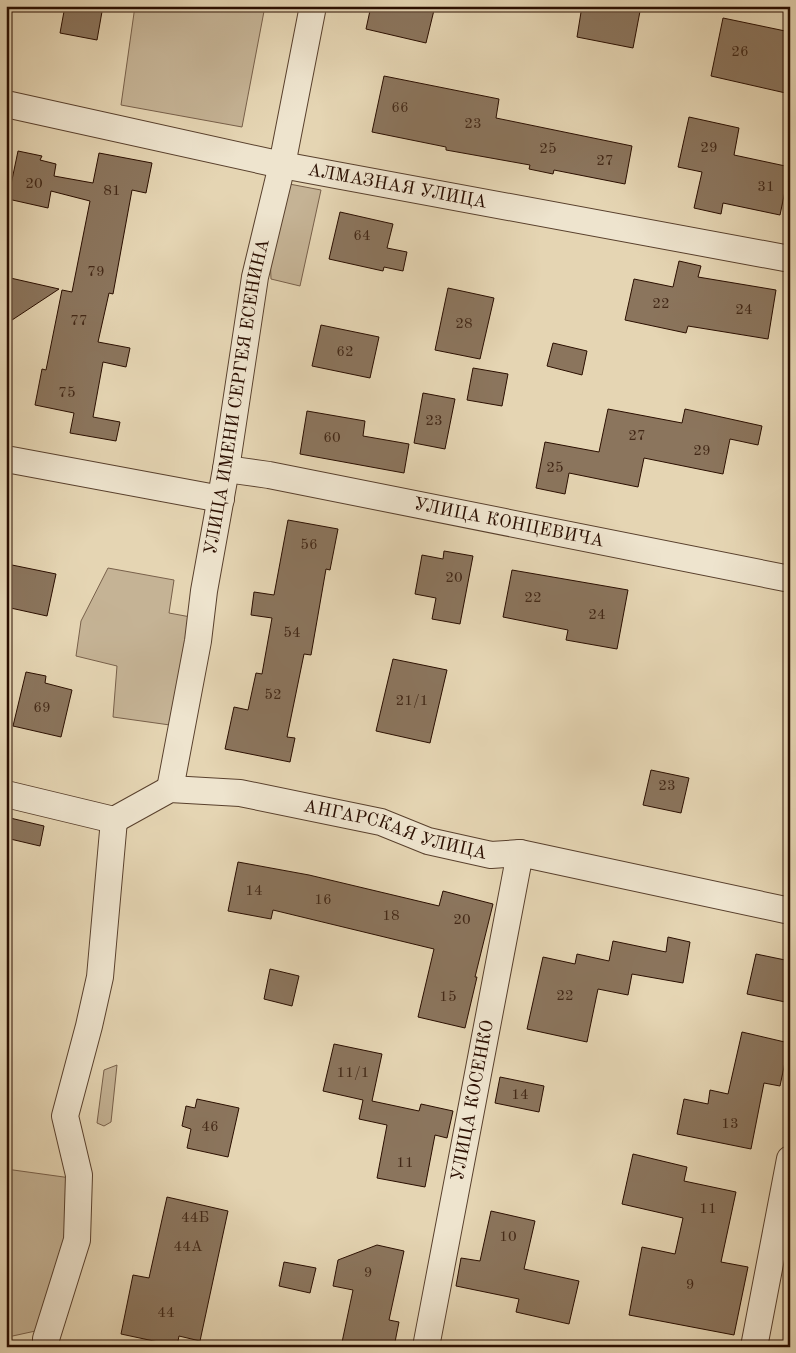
<svg xmlns="http://www.w3.org/2000/svg" width="796" height="1353" font-family="'Old Standard TT',serif">
  <style>
    .green { fill: #c5b395; stroke: #78604a }
    .building { fill: #8b755d; stroke: #2a0e00 }
    .lines { fill: none; stroke-linecap: round; stroke-linejoin: round }
    .minor-casing { stroke: #59402d; stroke-width: 28 }
    .minor { stroke: #eee4ce; stroke-width: 26 }
    .labels { text-anchor: middle; dominant-baseline: central; stroke-width: 4.5; stroke-linejoin: round; paint-order: stroke }
    .number-label { font-size: 15px; fill: #422817 }
    .street-label { font-size: 18px; fill: #2a0e00; stroke: #eee4ce }
  </style>
  <rect width="100%" height="100%" fill="#e5d5b3"/>
  <filter id="stains"><feTurbulence type="fractalNoise" baseFrequency=".004" numOctaves="4"/><feColorMatrix values="0 0 0 0 .2 0 0 0 0 .09 0 0 0 0 .02 0 0 0 .5 -.17"/></filter>
  <radialGradient id="worn" r=".72"><stop offset=".6" stop-color="#630" stop-opacity="0"/><stop offset="1" stop-color="#630" stop-opacity=".3"/></radialGradient>
  <!-- green -->
  <g class="green">
    <path d="M 135,6 L 265,6 L 242,127 L 121,105 Z"/>
    <path d="M 284,183 L 321,190 L 300,286 L 271,279 L 270,255 Z"/>
    <path d="M 108,568 L 174,580 L 169,613 L 196,618 L 177,726 L 113,717 L 117,666 L 76,656 L 81,621 Z"/>
    <path d="M 117,1065 L 111,1122 L 104,1126 L 97,1123 L 104,1070 Z"/>
    <path d="M 6,1169 L 71,1178 L 71,1245 L 40,1330 L 8,1337 L 10,1311 L 6,1310 Z"/>
  </g>
  <!-- building -->
  <g class="building">
    <path d="M 65,6 L 103,6 L 97,40 L 60,33 Z"/>
    <path d="M 371,6 L 435,6 L 426,43 L 366,29 Z"/>
    <path d="M 582,6 L 641,6 L 633,48 L 577,37 Z"/>
    <path d="M 723,18 L 790,32 L 790,94 L 711,76 Z"/>
    <path d="M 384,76 L 499,99 L 496,118 L 632,146 L 625,184 L 554,170 L 553,174 L 529,169 L 530,165 L 446,150 L 446,147 L 372,132 Z"/>
    <path d="M 689,117 L 739,128 L 734,155 L 790,167 L 780,215 L 723,203 L 721,214 L 694,208 L 702,172 L 678,167 Z"/>
    <path d="M 18,151 L 42,156 L 40,160 L 56,164 L 54,176 L 93,183 L 99,153 L 152,163 L 146,193 L 132,190 L 113,294 L 109,293 L 98,342 L 130,348 L 126,367 L 103,362 L 93,417 L 120,422 L 116,441 L 70,433 L 74,413 L 35,405 L 42,369 L 46,370 L 62,290 L 72,292 L 90,201 L 51,191 L 48,208 L 8,199 Z"/>
    <path d="M 340,212 L 393,224 L 387,248 L 407,252 L 403,271 L 384,267 L 383,271 L 329,259 Z"/>
    <path d="M 679,261 L 701,266 L 698,277 L 776,290 L 768,339 L 688,326 L 686,333 L 625,320 L 634,279 L 673,287 Z"/>
    <path d="M 6,277 L 59,289 L 6,324 Z"/>
    <path d="M 448,288 L 494,298 L 480,359 L 435,350 Z"/>
    <path d="M 321,325 L 379,337 L 370,378 L 312,366 Z"/>
    <path d="M 553,343 L 587,351 L 582,375 L 547,366 Z"/>
    <path d="M 473,368 L 508,374 L 502,406 L 467,400 Z"/>
    <path d="M 423,393 L 455,399 L 445,449 L 414,443 Z"/>
    <path d="M 608,409 L 682,423 L 685,409 L 762,426 L 758,445 L 730,439 L 723,474 L 644,458 L 638,487 L 569,473 L 565,494 L 536,488 L 545,442 L 599,452 Z"/>
    <path d="M 307,411 L 365,421 L 363,436 L 409,444 L 404,473 L 300,454 Z"/>
    <path d="M 288,520 L 338,529 L 330,570 L 326,569 L 311,655 L 304,654 L 287,737 L 295,738 L 290,762 L 225,749 L 234,707 L 248,710 L 256,673 L 262,674 L 272,618 L 251,615 L 254,592 L 274,595 Z"/>
    <path d="M 444,551 L 473,556 L 460,624 L 432,619 L 436,598 L 415,594 L 422,555 L 443,559 Z"/>
    <path d="M 12,565 L 56,574 L 47,616 L 6,607 L 6,592 Z"/>
    <path d="M 512,570 L 628,590 L 617,649 L 566,640 L 568,630 L 503,617 Z"/>
    <path d="M 393,659 L 447,670 L 430,743 L 376,731 Z"/>
    <path d="M 26,672 L 46,676 L 45,683 L 72,690 L 61,737 L 13,726 Z"/>
    <path d="M 651,770 L 689,778 L 681,813 L 643,805 Z"/>
    <path d="M 6,817 L 44,826 L 40,846 L 6,838 Z"/>
    <path d="M 238,862 L 309,875 L 439,906 L 443,891 L 493,904 L 475,977 L 477,977 L 465,1028 L 418,1017 L 434,949 L 273,910 L 271,919 L 228,911 Z"/>
    <path d="M 668,937 L 690,942 L 683,983 L 632,974 L 628,995 L 598,989 L 587,1042 L 527,1029 L 543,957 L 575,964 L 577,954 L 609,961 L 613,941 L 666,952 Z"/>
    <path d="M 756,954 L 790,961 L 790,1003 L 747,994 Z"/>
    <path d="M 270,969 L 299,976 L 292,1006 L 264,999 Z"/>
    <path d="M 742,1032 L 789,1043 L 780,1086 L 764,1083 L 751,1149 L 677,1134 L 684,1099 L 708,1104 L 710,1090 L 728,1094 Z"/>
    <path d="M 334,1044 L 382,1054 L 372,1101 L 419,1111 L 421,1104 L 453,1111 L 447,1138 L 435,1135 L 425,1187 L 377,1178 L 387,1125 L 359,1119 L 363,1100 L 323,1091 Z"/>
    <path d="M 500,1077 L 544,1086 L 539,1112 L 495,1103 Z"/>
    <path d="M 197,1099 L 239,1108 L 228,1157 L 187,1148 L 191,1129 L 182,1126 L 186,1106 L 195,1108 Z"/>
    <path d="M 633,1154 L 687,1167 L 684,1181 L 736,1192 L 721,1262 L 748,1267 L 734,1335 L 629,1315 L 642,1247 L 675,1254 L 683,1218 L 622,1204 Z"/>
    <path d="M 167,1197 L 228,1211 L 200,1341 L 179,1336 L 177,1346 L 121,1334 L 133,1275 L 149,1278 Z"/>
    <path d="M 491,1211 L 535,1221 L 524,1269 L 579,1281 L 569,1324 L 516,1312 L 519,1299 L 456,1286 L 461,1258 L 480,1261 Z"/>
    <path d="M 377,1245 L 404,1251 L 389,1320 L 399,1322 L 394,1347 L 341,1347 L 353,1290 L 333,1286 L 338,1260 Z"/>
    <path d="M 284,1262 L 316,1268 L 310,1293 L 279,1286 Z"/>
  </g>
  <g class="lines">
    <!-- minor casing -->
    <g class="minor-casing">
      <g id="minor">
        <path id="s1" d="M 6,104 L 282,165 L 790,259"/>
        <path d="M 6,459 L 221,499"/>
        <path id="s2" d="M 226,469 L 269,475 L 790,579"/>
        <path id="s3" d="M 170,789 L 198,641 L 204,591 L 226,469 L 255,277 L 282,165 L 313,6"/>
        <path id="s4" d="M 6,794 L 114,820 L 170,789 L 240,793 L 381,822 L 428,841 L 491,855 L 520,853 L 790,911"/>
        <path d="M 46,1347 L 46,1339 L 77,1240 L 79,1175 L 65,1116 L 89,1026 L 100,977 L 114,820"/>
        <path id="s5" d="M 426,1347 L 520,853"/>
        <path d="M 754,1347 L 790,1159"/>
      </g>
    </g>
    <!-- minor -->
    <use href="#minor" class="minor"/>
  </g>
  <g class="labels">
    <!-- number labels -->
    <g class="number-label">
      <text x="740" y="52">26</text>
      <text x="400" y="108">66</text>
      <text x="473" y="124">23</text>
      <text x="709" y="148">29</text>
      <text x="548" y="149">25</text>
      <text x="605" y="161">27</text>
      <text x="34" y="184">20</text>
      <text x="766" y="187">31</text>
      <text x="112" y="191">81</text>
      <text x="362" y="236">64</text>
      <text x="96" y="272">79</text>
      <text x="661" y="304">22</text>
      <text x="744" y="310">24</text>
      <text x="79" y="321">77</text>
      <text x="464" y="324">28</text>
      <text x="345" y="352">62</text>
      <text x="67" y="393">75</text>
      <text x="434" y="421">23</text>
      <text x="637" y="436">27</text>
      <text x="332" y="438">60</text>
      <text x="702" y="451">29</text>
      <text x="555" y="468">25</text>
      <text x="309" y="545">56</text>
      <text x="454" y="578">20</text>
      <text x="533" y="598">22</text>
      <text x="597" y="615">24</text>
      <text x="292" y="633">54</text>
      <text x="273" y="695">52</text>
      <text x="412" y="701">21/1</text>
      <text x="42" y="708">69</text>
      <text x="667" y="786">23</text>
      <text x="254" y="891">14</text>
      <text x="323" y="900">16</text>
      <text x="391" y="916">18</text>
      <text x="462" y="920">20</text>
      <text x="565" y="996">22</text>
      <text x="448" y="997">15</text>
      <text x="353" y="1073">11/1</text>
      <text x="520" y="1095">14</text>
      <text x="730" y="1124">13</text>
      <text x="210" y="1127">46</text>
      <text x="405" y="1163">11</text>
      <text x="708" y="1209">11</text>
      <text x="195" y="1218">44Б</text>
      <text x="508" y="1237">10</text>
      <text x="188" y="1247">44А</text>
      <text x="368" y="1273">9</text>
      <text x="690" y="1285">9</text>
      <text x="166" y="1313">44</text>
    </g>
    <!-- street labels -->
    <g class="street-label">
      <text stroke="none"><textPath href="#s1" startOffset="400">АЛМАЗНАЯ УЛИЦА</textPath></text>
      <text stroke="none"><textPath href="#s3" startOffset="398">УЛИЦА ИМЕНИ СЕРГЕЯ ЕСЕНИНА</textPath></text>
      <text stroke="none"><textPath href="#s2" startOffset="288">УЛИЦА КОНЦЕВИЧА</textPath></text>
      <text stroke="none"><textPath href="#s4" startOffset="405">АНГАРСКАЯ УЛИЦА</textPath></text>
      <text stroke="none"><textPath href="#s5" startOffset="251">УЛИЦА КОСЕНКО</textPath></text>
    </g>
  </g>
  <!-- margin -->
  <rect width="796" height="1353" fill="none" stroke="#e5d5b3" stroke-width="25"/>
  <rect x="8" y="8" width="781" height="1338" fill="none" stroke="#2a0e00" stroke-width="2.5"/>
  <rect x="12" y="12" width="771" height="1328" fill="none" stroke="#2a0e00"/>
  <rect width="100%" height="100%" filter="url(#stains)"/>
  <rect width="100%" height="100%" fill="url(#worn)"/>
</svg>
